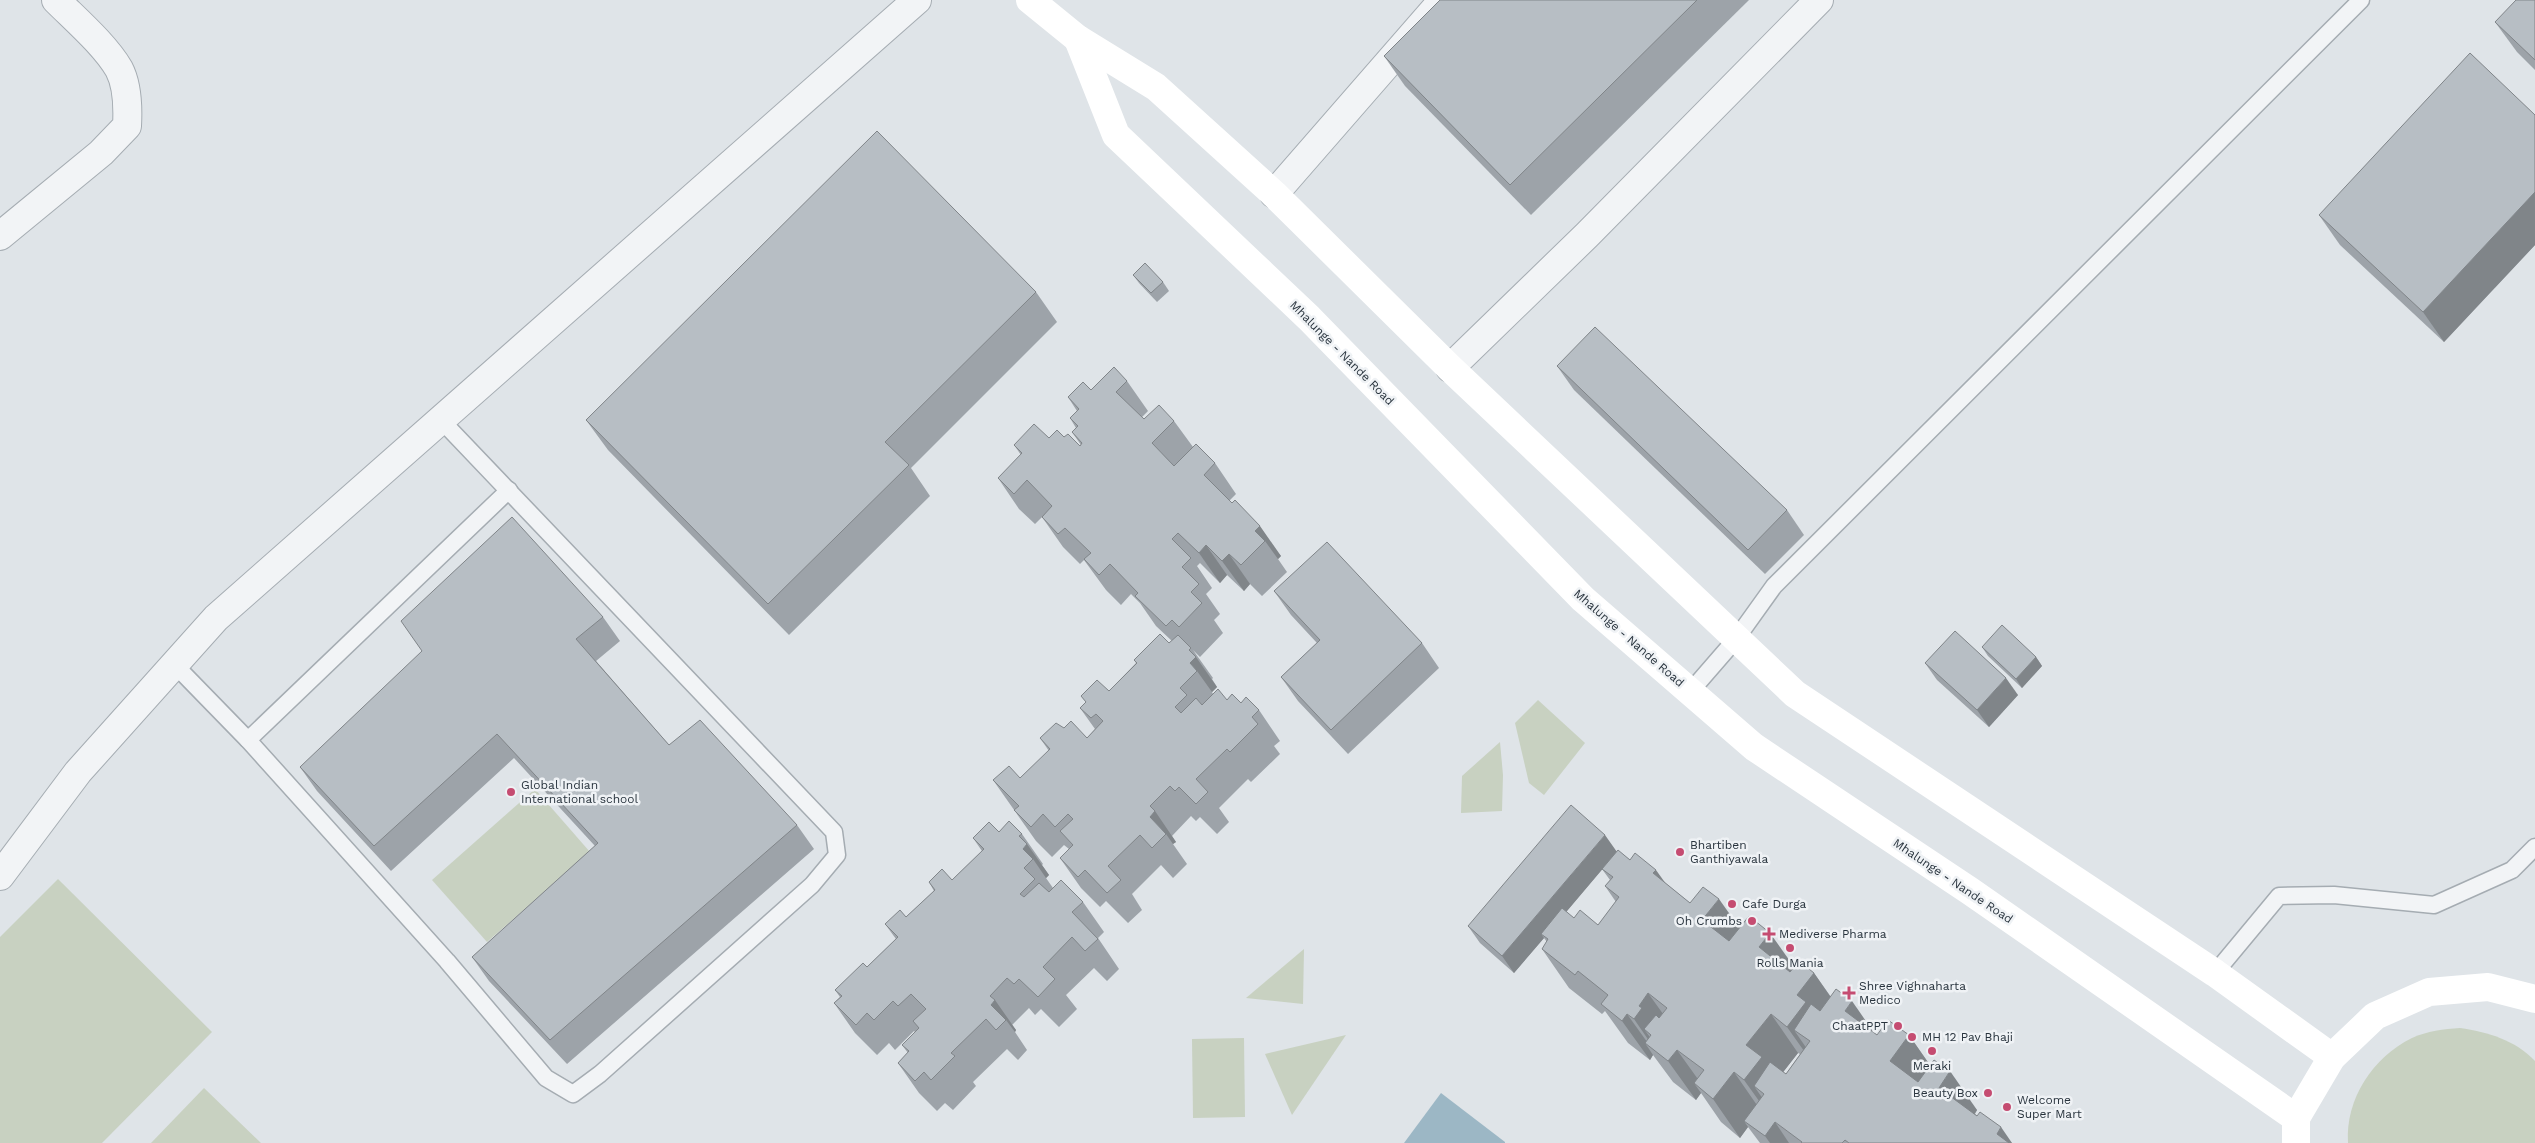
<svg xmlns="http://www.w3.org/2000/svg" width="2535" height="1143" font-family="'Work Sans',sans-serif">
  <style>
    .green { fill: #c8d1c1 }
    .water { fill: #9cb7c5 }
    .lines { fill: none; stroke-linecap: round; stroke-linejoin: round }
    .service-casing { stroke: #a5acb2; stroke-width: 19 }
    .minor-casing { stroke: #a5acb2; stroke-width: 30 }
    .service { stroke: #f2f4f6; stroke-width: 16 }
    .minor { stroke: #f2f4f6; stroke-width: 28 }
    .secondary { stroke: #fff; stroke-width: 28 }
    .wall { fill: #9da3a9; fill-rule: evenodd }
    .shaded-wall { fill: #808589 }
    .building { fill: #b7bec4; stroke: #808589 }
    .poi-dot { fill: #c54c71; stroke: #eff2f5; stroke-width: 2 }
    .labels { text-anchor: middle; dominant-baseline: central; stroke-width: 5; stroke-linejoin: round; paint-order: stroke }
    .street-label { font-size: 12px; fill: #29343e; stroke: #eff2f5 }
    .poi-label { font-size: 12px; fill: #29343e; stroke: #eff2f5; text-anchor: start }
  </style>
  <rect width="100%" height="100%" fill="#dfe4e8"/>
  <!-- green -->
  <g class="green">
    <path d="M 1538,700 L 1585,743 L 1544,795 L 1529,783 L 1515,723 Z"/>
    <path d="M 1500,742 L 1503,775 L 1502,811 L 1461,813 L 1462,776 Z"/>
    <path d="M 535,789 L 590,852 L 487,942 L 432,880 Z"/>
    <path d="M 58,879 L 212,1032 L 102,1143 L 0,1143 L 0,937 Z"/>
    <path d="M 1304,949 L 1303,1004 L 1246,998 Z"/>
    <path d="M 2460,1028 C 2488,1032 2515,1040 2535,1061 L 2535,1143 L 2348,1143 C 2345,1099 2373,1057 2412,1038 C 2427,1031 2444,1029 2460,1028 Z"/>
    <path d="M 1346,1035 L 1292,1115 L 1265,1054 Z"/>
    <path d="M 1244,1038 L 1245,1117 L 1193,1118 L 1192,1039 Z"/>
    <path d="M 204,1088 L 261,1143 L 151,1143 Z"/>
  </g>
  <!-- water -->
  <path class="water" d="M 1441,1093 L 1505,1142 L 1505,1143 L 1404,1143 Z"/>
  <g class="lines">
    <!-- service casing -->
    <g class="service-casing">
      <g id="service">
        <path d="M 173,663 L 248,740 L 447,961 L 546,1078 L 573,1094 L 600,1074 L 812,885 L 837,855 L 834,832 L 441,420"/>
        <path d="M 1690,692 L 1736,639 L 1774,586 L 2361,0"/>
        <path d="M 248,740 L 509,490"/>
        <path d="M 2215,973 L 2279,896 L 2334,895 L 2434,905 L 2512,870 L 2535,847"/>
      </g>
    </g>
    <!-- minor casing -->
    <g class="minor-casing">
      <g id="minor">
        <path d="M 1274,194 L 1443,0"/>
        <path d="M 0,236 L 101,153 L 127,126 C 128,108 128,86 119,69 C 105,45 76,20 56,0"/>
        <path d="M 1450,368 L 1587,235 L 1819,0"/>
        <path d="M 0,876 L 78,772 L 216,618 L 917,0"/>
      </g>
    </g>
    <!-- service -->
    <use href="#service" class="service"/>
    <!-- minor -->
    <use href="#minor" class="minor"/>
    <!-- secondary -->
    <g class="secondary">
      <path d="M 1030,0 L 1078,39 L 1156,87 L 1274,194 L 1450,368 L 1795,694 L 2215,973 L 2332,1057"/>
      <path d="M 1078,39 L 1116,135 L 1309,318 L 1583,599 L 1754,747 L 1970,891 L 2296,1118"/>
      <path d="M 2296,1143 L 2296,1118 L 2332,1057 L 2375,1016 L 2429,992 L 2488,987 L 2535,999"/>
    </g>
  </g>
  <!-- wall -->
  <g class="wall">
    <path d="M 1440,0 L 1749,0 L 1531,215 L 1405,86 L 1384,56 Z"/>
    <path d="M 2535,0 L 2535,70 L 2517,52 L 2495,22 Z"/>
    <path d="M 2535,115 L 2535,245 L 2444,342 L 2340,245 L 2319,215 Z"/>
    <path d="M 1133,275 L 1163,282 L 1169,291 L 1157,302 L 1139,283 Z"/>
    <path d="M 1036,292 L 1057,322 L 911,468 L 930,496 L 789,635 L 608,450 L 586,420 Z"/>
    <path d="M 1557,366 L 1787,510 L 1804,535 L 1765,574 L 1574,390 Z"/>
    <path d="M 1127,381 L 1148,411 L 1142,417 L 1144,419 L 1174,421 L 1193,447 L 1215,463 L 1236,494 L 1229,501 L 1281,556 L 1278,559 L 1287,572 L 1262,596 L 1250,584 L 1244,591 L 1227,575 L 1220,583 L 1200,563 L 1197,566 L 1212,588 L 1206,594 L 1220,614 L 1214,620 L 1223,633 L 1200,657 L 1193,650 L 1213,678 L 1212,679 L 1217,687 L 1212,692 L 1213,694 L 1227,700 L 1241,703 L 1259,710 L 1280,741 L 1274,746 L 1280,754 L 1251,782 L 1248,779 L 1219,808 L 1229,822 L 1217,834 L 1200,817 L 1196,821 L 1191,816 L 1172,836 L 1176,842 L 1173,844 L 1187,864 L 1173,878 L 1161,865 L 1132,894 L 1142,910 L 1128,923 L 1106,901 L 1100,907 L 1081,888 L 1060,858 L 1069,849 L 1064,845 L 1052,857 L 1036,841 L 993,780 L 1020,778 L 1049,751 L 1040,738 L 1064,728 L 1087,738 L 1095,729 L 1080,708 L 1086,702 L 1081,696 L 1109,691 L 1136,663 L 1134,660 L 1169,643 L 1172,641 L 1156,626 L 1140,603 L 1131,594 L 1121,605 L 1106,590 L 1084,560 L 1080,564 L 1063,547 L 1042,517 L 1046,513 L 1035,524 L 1019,509 L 998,478 L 1021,455 L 1014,445 L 1049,438 L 1064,437 L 1080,446 L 1081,445 L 1072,432 L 1076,428 L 1070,418 L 1077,411 L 1068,397 L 1091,390 Z"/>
    <path d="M 1274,591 L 1422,643 L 1439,668 L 1348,754 L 1298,701 L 1281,677 L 1317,643 L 1291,615 Z"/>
    <path d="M 603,617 L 620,641 L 596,661 L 669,745 L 797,825 L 814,849 L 567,1064 L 489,981 L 472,957 L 595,846 L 514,758 L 391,871 L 317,791 L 300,767 Z"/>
    <path d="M 1982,647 L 2036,657 L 2042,666 L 2022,688 L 1988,656 Z"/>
    <path d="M 1925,663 L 2018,695 L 1989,727 L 1937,680 Z"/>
    <path d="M 999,832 L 1022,834 L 1043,864 L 1042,865 L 1049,875 L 1046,878 L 1053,888 L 1083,902 L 1104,932 L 1098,938 L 1119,969 L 1107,981 L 1094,968 L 1066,995 L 1077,1009 L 1059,1027 L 1041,1009 L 1035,1015 L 1029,1008 L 1012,1025 L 1016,1030 L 1015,1032 L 1027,1050 L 1018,1060 L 1007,1049 L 973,1082 L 976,1086 L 953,1110 L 945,1103 L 937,1111 L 919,1093 L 898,1063 L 908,1053 L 902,1045 L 915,1032 L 914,1031 L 895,1050 L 889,1043 L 877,1055 L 855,1033 L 834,1003 L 840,997 L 835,990 L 867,967 L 896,939 L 885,924 L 906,917 L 934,891 L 929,882 L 952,880 L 982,851 L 973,838 Z"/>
    <path d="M 1617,851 L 1665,883 L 1690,903 L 1740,928 L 1794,967 L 1814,973 L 1831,997 L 1877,1035 L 1909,1035 L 1930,1065 L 1977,1110 L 1975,1114 L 2012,1143 L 1760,1143 L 1748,1127 L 1740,1138 L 1721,1122 L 1701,1093 L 1696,1100 L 1673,1082 L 1653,1055 L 1650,1060 L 1628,1043 L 1605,1011 L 1602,1014 L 1569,988 L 1542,949 L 1547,942 L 1544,938 L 1514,973 L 1480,943 L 1468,926 ZM 1603,868 L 1602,869 L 1610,880 L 1605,886 L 1616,902 L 1598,925 L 1574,918 L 1566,912 ZM 1798,1053 L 1800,1054 L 1786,1074 L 1783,1072 Z"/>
  </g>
  <!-- shaded-wall -->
  <g class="shaded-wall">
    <path d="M 2535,192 L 2535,245 L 2444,342 L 2423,312 Z"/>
    <path d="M 1260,526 L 1281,556 L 1278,559 L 1265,541 L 1255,531 Z"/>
    <path d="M 1206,545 L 1227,575 L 1220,583 L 1199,553 Z"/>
    <path d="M 1229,554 L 1250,584 L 1244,591 L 1222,561 Z"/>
    <path d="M 1196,657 L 1217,687 L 1212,692 L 1197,671 L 1190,663 Z"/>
    <path d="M 2036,657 L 2042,666 L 2022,688 L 2016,679 Z"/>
    <path d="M 2006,678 L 2018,695 L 1989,727 L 1977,710 Z"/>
    <path d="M 1155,811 L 1176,842 L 1173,844 L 1166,834 L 1150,817 Z"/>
    <path d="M 1605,835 L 1617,852 L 1545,937 L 1541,934 L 1544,938 L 1514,973 L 1502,956 Z"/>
    <path d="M 1027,844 L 1049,875 L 1046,878 L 1033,859 L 1023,849 Z"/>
    <path d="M 1656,870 L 1684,909 L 1653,873 Z"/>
    <path d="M 1719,899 L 1746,937 L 1730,959 L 1702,920 Z"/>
    <path d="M 1770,933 L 1797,971 L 1786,986 L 1759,947 Z"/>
    <path d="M 1814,973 L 1841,1012 L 1810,1041 L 1794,1030 L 1816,1062 L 1814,1065 L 1787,1027 L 1797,995 Z"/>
    <path d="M 1648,993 L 1676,1032 L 1651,1035 L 1644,1029 L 1663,1055 L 1656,1051 L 1634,1019 L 1639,1006 Z"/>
    <path d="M 995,1000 L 1016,1030 L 1015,1032 L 1006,1020 L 991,1005 Z"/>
    <path d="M 1852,1001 L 1879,1040 L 1845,1011 Z"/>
    <path d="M 1627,1014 L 1650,1046 L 1645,1043 L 1653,1055 L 1650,1060 L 1622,1021 Z"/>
    <path d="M 1771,1014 L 1798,1053 L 1777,1080 L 1764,1094 L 1754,1086 L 1774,1115 L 1772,1119 L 1744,1080 L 1746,1045 Z"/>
    <path d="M 1909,1035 L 1936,1074 L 1918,1100 L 1890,1061 Z"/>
    <path d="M 1677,1050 L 1705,1089 L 1694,1083 L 1701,1093 L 1696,1100 L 1668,1061 Z"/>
    <path d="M 1950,1071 L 1977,1110 L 1966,1127 L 1939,1088 Z"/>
    <path d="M 1734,1072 L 1761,1111 L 1744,1121 L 1748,1127 L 1740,1138 L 1713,1099 Z"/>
    <path d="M 1775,1122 L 1789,1143 L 1770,1143 L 1765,1136 Z"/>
    <path d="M 2001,1127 L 2012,1143 L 2003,1143 L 1997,1134 Z"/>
  </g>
  <!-- building -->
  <g class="building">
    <path d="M 1440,0 L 1697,0 L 1510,185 L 1384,56 Z"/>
    <path d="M 2516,0 L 2535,0 L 2535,60 L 2495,22 Z"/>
    <path d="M 2470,53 L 2535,115 L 2535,192 L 2423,312 L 2319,215 Z"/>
    <path d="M 877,131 L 1036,292 L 885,442 L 909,465 L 768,604 L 586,420 Z"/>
    <path d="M 1145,263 L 1163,282 L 1151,293 L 1133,275 Z"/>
    <path d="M 1595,327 L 1787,510 L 1748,550 L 1557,366 Z"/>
    <path d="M 1114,367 L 1127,381 L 1116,392 L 1144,419 L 1159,405 L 1174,421 L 1152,443 L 1174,466 L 1196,444 L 1215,463 L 1204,475 L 1232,503 L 1235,500 L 1260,526 L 1255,531 L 1265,541 L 1241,565 L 1229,554 L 1222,561 L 1206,545 L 1199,553 L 1178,533 L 1172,539 L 1191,558 L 1182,567 L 1199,584 L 1191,592 L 1202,603 L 1179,627 L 1172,620 L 1166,626 L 1135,596 L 1138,593 L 1110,564 L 1099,575 L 1084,559 L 1091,553 L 1065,528 L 1058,534 L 1042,517 L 1052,506 L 1027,480 L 1014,494 L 998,478 L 1022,453 L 1014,445 L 1034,424 L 1049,438 L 1057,430 L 1064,437 L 1068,434 L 1080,446 L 1082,443 L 1072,432 L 1078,426 L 1070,418 L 1079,409 L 1068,397 L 1083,382 L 1091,390 Z"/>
    <path d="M 512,517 L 603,617 L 576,639 L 669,745 L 700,720 L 797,825 L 550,1040 L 472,957 L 598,843 L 497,734 L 374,846 L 300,767 L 422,651 L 401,621 Z"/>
    <path d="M 1327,542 L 1422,643 L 1331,730 L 1281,677 L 1320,640 L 1274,591 Z"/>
    <path d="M 2002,625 L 2036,657 L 2016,679 L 1982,647 Z"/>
    <path d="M 1955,631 L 2006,678 L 1977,710 L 1925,663 Z"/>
    <path d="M 1160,634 L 1169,643 L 1178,635 L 1191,648 L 1189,650 L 1196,657 L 1190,663 L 1197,671 L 1180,688 L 1187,695 L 1175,707 L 1181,713 L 1196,698 L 1202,705 L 1218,689 L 1227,700 L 1232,694 L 1241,703 L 1246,697 L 1259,710 L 1252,717 L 1258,724 L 1230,752 L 1227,749 L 1196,779 L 1208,792 L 1196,804 L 1179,787 L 1175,791 L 1170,786 L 1150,806 L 1155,811 L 1150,817 L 1166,834 L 1152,848 L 1140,835 L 1108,866 L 1121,880 L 1107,893 L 1085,870 L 1078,877 L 1060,858 L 1073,845 L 1060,831 L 1073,819 L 1068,814 L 1055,827 L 1043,814 L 1031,827 L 1014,810 L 1019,806 L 993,780 L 1009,766 L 1020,778 L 1050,749 L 1040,738 L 1056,723 L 1064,728 L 1071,721 L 1087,738 L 1103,721 L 1096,714 L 1091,718 L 1080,708 L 1086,702 L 1081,696 L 1097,680 L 1109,691 L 1137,663 L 1134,660 Z"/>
    <path d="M 1571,805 L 1605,835 L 1502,956 L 1468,926 Z"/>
    <path d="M 1009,821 L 1022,834 L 1019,836 L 1027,844 L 1023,849 L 1033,859 L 1024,868 L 1035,879 L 1020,894 L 1024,897 L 1039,883 L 1049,892 L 1061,880 L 1083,902 L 1072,912 L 1098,939 L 1085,951 L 1072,937 L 1043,967 L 1055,979 L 1038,997 L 1019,979 L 1014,984 L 1007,978 L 990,996 L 995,1000 L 991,1005 L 1006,1020 L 996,1030 L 986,1019 L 951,1053 L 955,1056 L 931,1080 L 924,1072 L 915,1081 L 898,1063 L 909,1051 L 902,1045 L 919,1028 L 913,1021 L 926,1009 L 911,994 L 898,1006 L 893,1001 L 874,1020 L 867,1013 L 856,1025 L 834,1003 L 842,996 L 835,990 L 863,963 L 867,967 L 898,937 L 885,924 L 900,910 L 906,917 L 935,890 L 929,882 L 942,869 L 952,880 L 984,849 L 973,838 L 989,822 L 999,832 Z"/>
    <path d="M 1618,850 L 1630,860 L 1635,853 L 1656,870 L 1653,873 L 1690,903 L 1703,887 L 1719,899 L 1702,920 L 1729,941 L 1749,916 L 1770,933 L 1759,947 L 1790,972 L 1799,961 L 1814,973 L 1797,995 L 1806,1002 L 1787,1027 L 1771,1014 L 1746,1045 L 1762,1057 L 1744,1080 L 1734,1072 L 1713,1099 L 1694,1083 L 1704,1070 L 1677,1050 L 1668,1061 L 1645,1043 L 1651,1035 L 1644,1029 L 1656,1015 L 1659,1018 L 1667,1008 L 1648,993 L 1639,1006 L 1642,1008 L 1634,1019 L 1627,1014 L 1622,1021 L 1601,1004 L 1608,995 L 1578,971 L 1575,975 L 1542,949 L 1548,939 L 1541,934 L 1562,908 L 1574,918 L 1580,910 L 1598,925 L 1619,897 L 1605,886 L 1613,877 L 1602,869 Z"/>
    <path d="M 1836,989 L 1852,1001 L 1845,1011 L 1877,1035 L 1888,1020 L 1909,1035 L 1890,1061 L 1918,1082 L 1934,1060 L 1950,1071 L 1939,1088 L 1977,1116 L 1980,1112 L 2001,1127 L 1997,1134 L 2009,1143 L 1849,1143 L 1845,1140 L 1842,1143 L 1801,1143 L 1802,1142 L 1775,1122 L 1765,1136 L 1744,1121 L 1764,1094 L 1754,1086 L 1770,1062 L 1786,1074 L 1810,1041 L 1794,1030 L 1811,1004 L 1820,1011 Z"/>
  </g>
  <!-- markers -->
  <g class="poi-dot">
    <circle cx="511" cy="792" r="5"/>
    <circle cx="1680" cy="852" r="5"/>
    <circle cx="1732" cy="904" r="5"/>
    <circle cx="1752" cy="921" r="5"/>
    <path d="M1766.5 926.5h5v5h5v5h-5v5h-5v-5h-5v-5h5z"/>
    <circle cx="1790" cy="948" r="5"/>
    <path d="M1846.5 985.5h5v5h5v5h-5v5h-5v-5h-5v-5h5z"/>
    <circle cx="1898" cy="1026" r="5"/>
    <circle cx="1912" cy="1037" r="5"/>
    <circle cx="1932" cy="1051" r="5"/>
    <circle cx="1988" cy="1093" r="5"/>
    <circle cx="2007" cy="1107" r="5"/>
  </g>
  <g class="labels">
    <!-- street labels -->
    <g class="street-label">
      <text transform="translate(1342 353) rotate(45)">Mhalunge - Nande Road</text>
      <text transform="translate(1629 638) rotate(41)">Mhalunge - Nande Road</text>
      <text transform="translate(1953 881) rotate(34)">Mhalunge - Nande Road</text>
    </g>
    <!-- poi labels -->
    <g class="poi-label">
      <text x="521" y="785">Global Indian<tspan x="521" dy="14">International school</tspan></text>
      <text x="1690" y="845">Bhartiben<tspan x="1690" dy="14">Ganthiyawala</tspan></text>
      <text x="1742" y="904">Cafe Durga</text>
      <text x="1742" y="921" text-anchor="end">Oh Crumbs</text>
      <text x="1779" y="934">Mediverse Pharma</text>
      <text x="1790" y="963" text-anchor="middle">Rolls Mania</text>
      <text x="1859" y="986">Shree Vighnaharta<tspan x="1859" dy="14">Medico</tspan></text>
      <text x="1888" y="1026" text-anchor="end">ChaatPPT</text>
      <text x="1922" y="1037">MH 12 Pav Bhaji</text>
      <text x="1932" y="1066" text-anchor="middle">Meraki</text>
      <text x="1978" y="1093" text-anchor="end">Beauty Box</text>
      <text x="2017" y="1100">Welcome<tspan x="2017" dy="14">Super Mart</tspan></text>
    </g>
  </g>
</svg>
